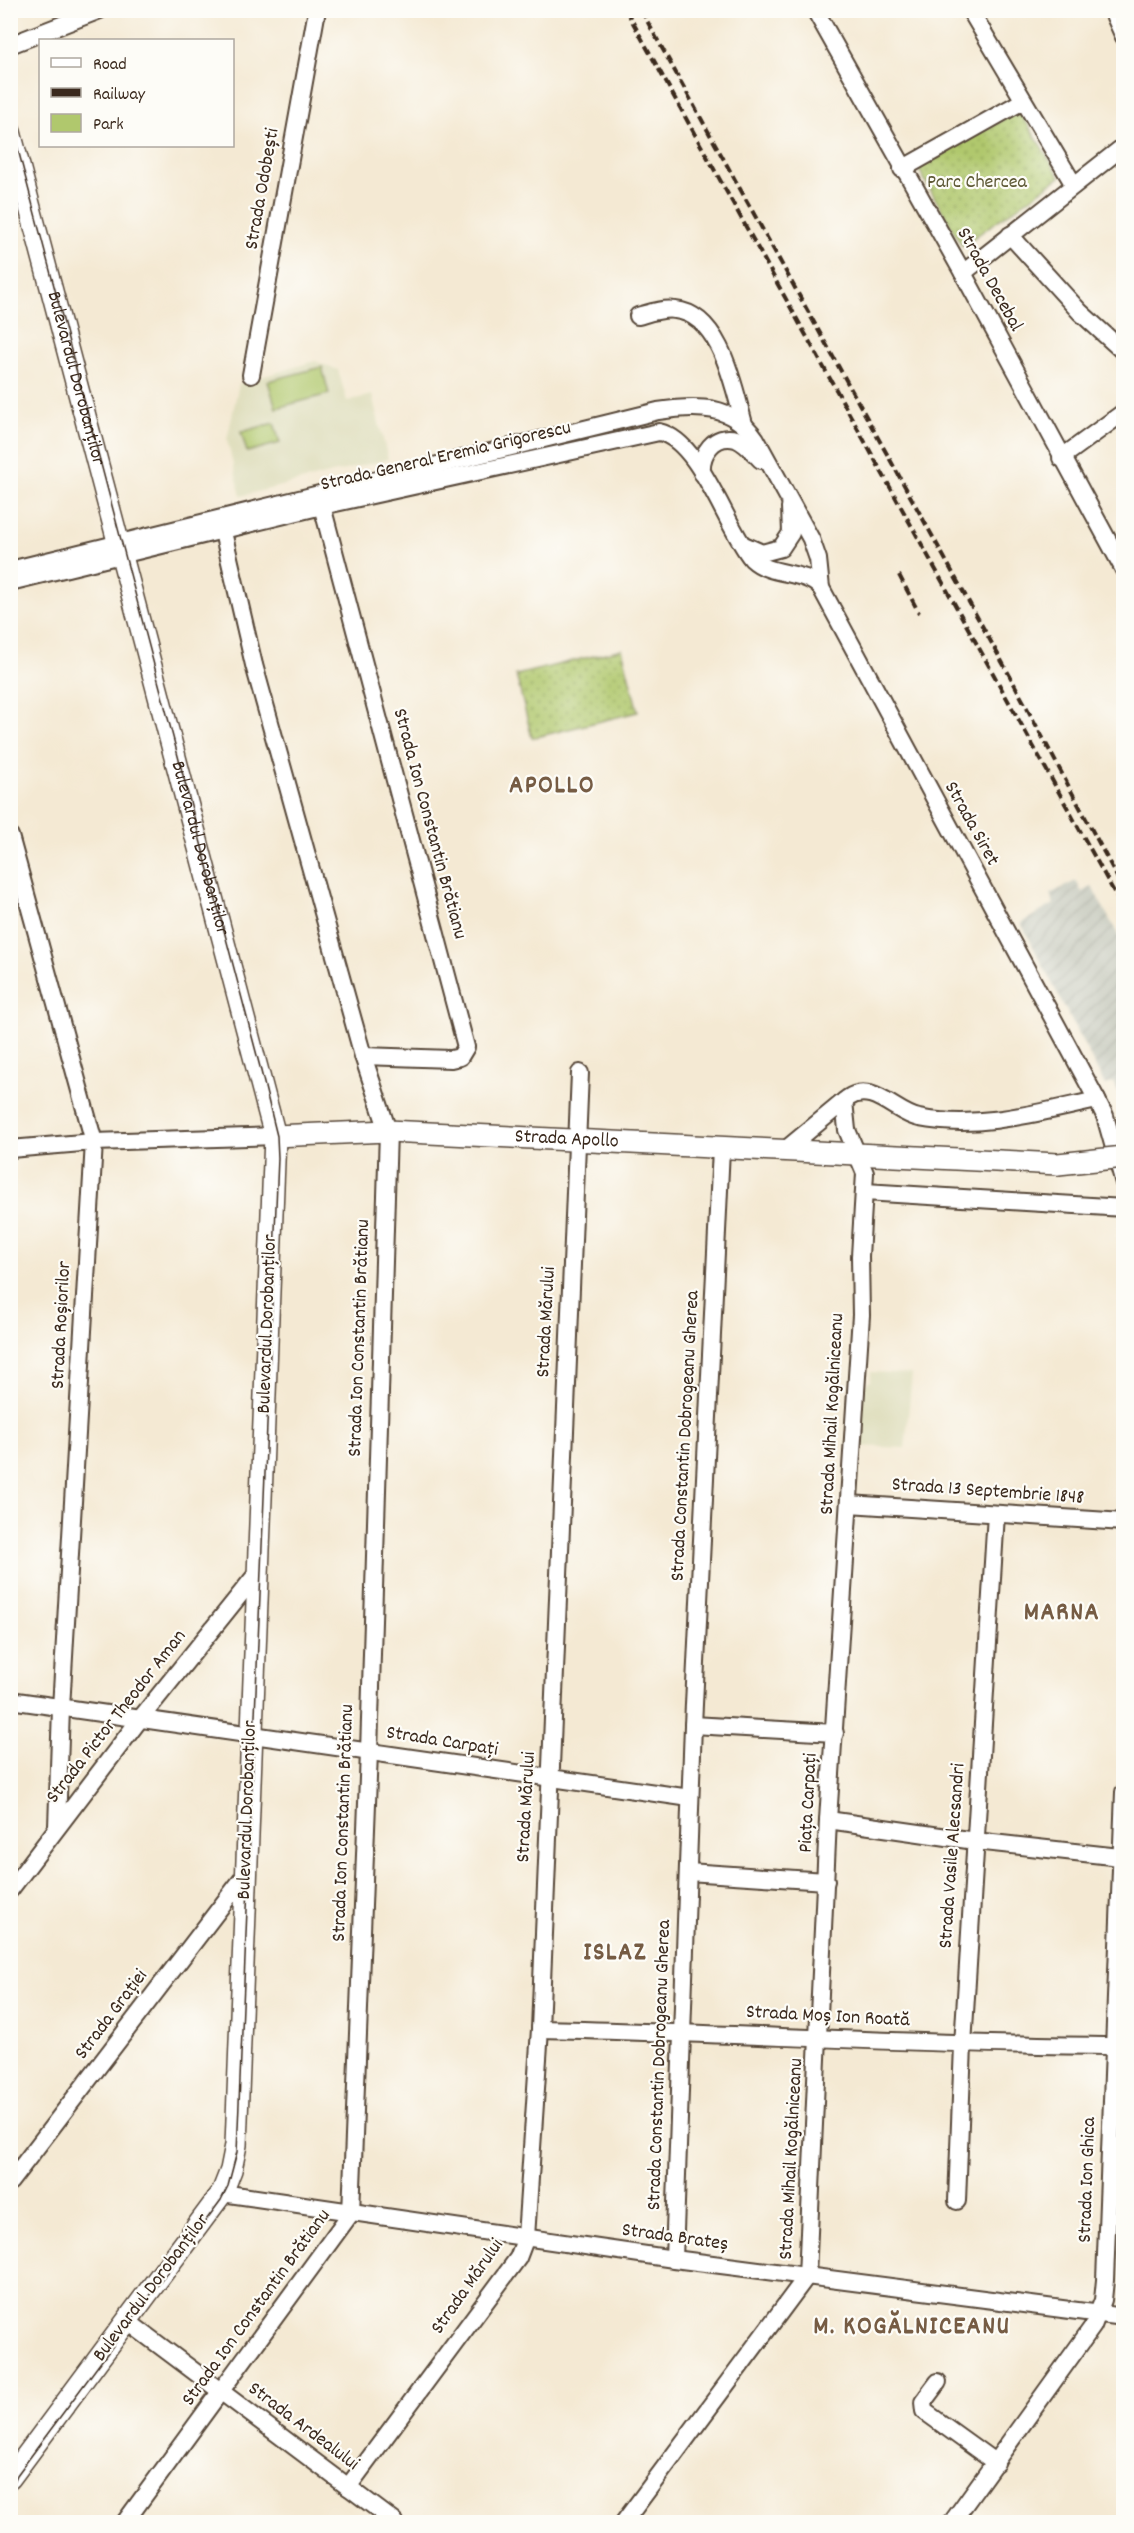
<svg xmlns="http://www.w3.org/2000/svg" width="1134" height="2533" font-family="Dekko,sans-serif">
  <style>
    .built { fill: #deddbb }
    .industrial { fill: url(#industrial-furrows) }
    .green { fill: url(#green-dots); stroke: #767946; stroke-width: 1.5 }
    .pitch { fill: #b0c86d; stroke: #767946; stroke-width: 1.5 }
    .lines { fill: none; stroke-linecap: round; stroke-linejoin: round }
    .minor-casing { stroke: #574739; stroke-width: 20 }
    .major-casing { stroke: #574739; stroke-width: 24 }
    .minor { stroke: #fff; stroke-width: 16 }
    .major { stroke: #fff; stroke-width: 21 }
    .tram { stroke: #3b2a1e; stroke-width: 1.5 }
    .rail { stroke: #3b2a1e; stroke-width: 4; stroke-dasharray: 9 4.5; stroke-linecap: butt }
    .major-bridge-casing { stroke: #574739; stroke-width: 24; stroke-linecap: butt }
    .major-bridge { stroke: #fff; stroke-width: 21 }
    .labels { text-anchor: middle; dominant-baseline: central; stroke-width: 4.5; stroke-linejoin: round; paint-order: stroke }
    .park-label { font-size: 20px; fill: #5e5936; stroke: #fdfcf7 }
    .street-label { font-size: 20px; fill: #3b2a1e; stroke: #fdfcf7 }
    .district-label { font-size: 26px; font-weight: bold; letter-spacing: 1.5px; fill: #765c44; stroke: #fdfcf7 }
  </style>
  <defs>
    <pattern id="industrial-furrows" width="10" height="10" patternUnits="userSpaceOnUse" patternTransform="scale(1.5)"><rect width="10" height="10" fill="#c3c6b9"/><path d="M-1 1l2-2M0 10L10 0M9 11l2-2" fill="none" stroke="#a8aa9f"/></pattern>
    <pattern id="green-dots" width="8" height="8" patternUnits="userSpaceOnUse" patternTransform="scale(1.5)"><rect width="8" height="8" fill="#b0c86d"/><path d="M2 2h.1M6 6h.1" fill="none" stroke="#90a359" stroke-width="1.8" stroke-linecap="round"/></pattern>
  </defs>
  <rect width="100%" height="100%" fill="#fdfcf7"/>
  <filter id="ink" filterUnits="userSpaceOnUse"><feTurbulence type="fractalNoise" baseFrequency=".0167" numOctaves="2"/><feDisplacementMap in="SourceGraphic" scale="12" xChannelSelector="R" yChannelSelector="G"/><feConvolveMatrix kernelMatrix="1 2 1 2 8 2 1 2 1" color-interpolation-filters="sRGB"/></filter>
  <filter id="wash" filterUnits="userSpaceOnUse"><feTurbulence type="fractalNoise" baseFrequency=".008" numOctaves="4" result="noise"/><feDisplacementMap in="SourceGraphic" scale="24" xChannelSelector="R" yChannelSelector="G"/><feGaussianBlur stdDeviation="1.35" result="paint"/><feColorMatrix in="noise" values="0 0 0 0 0 0 0 0 0 0 0 0 0 0 0 0 0 1.4 0 .05"/><feComposite in="paint" operator="in"/></filter>
  <g filter="url(#wash)">
    <rect width="100%" height="100%" fill="#f4e9d3"/>
    <!-- built -->
    <g class="built">
      <path d="M 315,361 L 338,370 L 347,401 L 372,395 L 388,459 L 241,496 L 227,440 L 239,384 Z"/>
      <path d="M 871,1372 L 912,1374 L 905,1448 L 859,1446 L 862,1387 L 870,1381 Z"/>
    </g>
    <!-- industrial -->
    <path class="industrial" d="M 1076,881 L 1082,892 L 1092,887 L 1123,944 L 1124,1093 L 1120,1095 L 1113,1082 L 1105,1085 L 1021,923 L 1054,904 L 1050,894 Z"/>
    <!-- green -->
    <g class="green">
      <path d="M 1019,110 L 1060,177 L 962,246 L 918,168 Z"/>
      <path d="M 622,649 L 638,712 L 532,738 L 516,675 Z"/>
    </g>
    <!-- pitch -->
    <g class="pitch">
      <path d="M 322,367 L 329,394 L 276,408 L 268,381 Z"/>
      <path d="M 274,423 L 280,443 L 247,452 L 241,432 Z"/>
    </g>
  </g>
  <g filter="url(#ink)">
    <g class="lines">
      <!-- minor casing -->
      <g class="minor-casing">
        <g id="minor">
          <path d="M 815,10 L 963,273 L 1124,570"/>
          <path d="M 970,10 L 1074,185"/>
          <path d="M 1112,10 L 1124,37"/>
          <path d="M 10,45 L 100,10"/>
          <path d="M 902,169 L 1023,101"/>
          <path d="M 1010,235 L 1080,312 L 1124,352"/>
          <path d="M 963,273 L 1124,146"/>
          <path d="M 638,316 C 649,313 663,308 675,310 C 721,314 734,388 744,424"/>
          <path d="M 251,375 L 317,10"/>
          <path d="M 1061,458 L 1124,412"/>
          <path d="M 702,473 C 700,454 714,433 736,439 C 746,443 754,453 761,460"/>
          <path d="M 322,506 L 466,1047 L 460,1057 L 451,1059 L 363,1056"/>
          <path d="M 744,545 L 762,553 L 781,548 L 791,533 L 790,507"/>
          <path d="M 10,570 L 658,411 C 697,405 732,404 756,439 L 811,539 L 818,559 L 821,588 L 1097,1100 L 1105,1116 L 1124,1183"/>
          <path d="M 10,582 L 322,506 L 659,432 C 700,441 725,526 752,559 C 771,577 803,569 821,588"/>
          <path d="M 10,836 L 94,1142 L 61,1708 L 57,1827"/>
          <path d="M 10,1149 L 94,1142 L 275,1136"/>
          <path d="M 784,1151 L 848,1098 C 872,1081 896,1114 919,1118 C 978,1130 1040,1112 1097,1100"/>
          <path d="M 865,1192 L 1124,1208"/>
          <path d="M 849,1504 L 1124,1522"/>
          <path d="M 10,1700 L 690,1798"/>
          <path d="M 693,1725 L 835,1733"/>
          <path d="M 828,1820 L 975,1841 L 1120,1857"/>
          <path d="M 688,1872 L 826,1881"/>
          <path d="M 10,1890 L 140,1719 L 259,1571"/>
          <path d="M 540,2029 C 731,2033 923,2045 1114,2046"/>
          <path d="M 10,2182 L 246,1874"/>
          <path d="M 222,2193 L 674,2259 L 1124,2317"/>
          <path d="M 957,2201 L 963,2045 L 996,1514"/>
          <path d="M 674,2259 L 693,1725 L 721,1149"/>
          <path d="M 127,2321 L 395,2522"/>
          <path d="M 938,2382 L 923,2402 L 924,2411 L 996,2463"/>
          <path d="M 348,2487 L 518,2258 L 526,2237 L 540,2029 L 580,1073"/>
          <path d="M 125,2522 L 351,2213 L 369,1752 L 388,1131 L 363,1056 L 254,665 L 220,519"/>
          <path d="M 624,2522 L 807,2276 L 828,1820 L 861,1315 L 860,1256 L 865,1173 L 847,1130 L 844,1101"/>
          <path d="M 952,2522 L 1093,2326 L 1103,2300 L 1105,2280 L 1124,1792"/>
        </g>
      </g>
      <!-- major casing -->
      <g class="major-casing">
        <g id="major">
          <path id="s1" d="M 10,132 L 275,1136 L 236,2145 L 231,2170 L 222,2193 L 10,2478"/>
          <path id="s2" d="M 275,1136 L 388,1131 L 1058,1164"/>
        </g>
      </g>
      <!-- minor -->
      <use href="#minor" class="minor"/>
      <!-- major -->
      <use href="#major" class="major"/>
      <!-- tram -->
      <path class="tram" d="M 10,119 L 260,1067 L 277,1136 L 278,1158 L 237,2152 L 228,2186 L 221,2200 L 17,2475 L 10,2491"/>
      <!-- rail -->
      <g class="rail">
        <path d="M 626,10 L 1124,910"/>
        <path d="M 641,10 L 1011,678 L 1124,890"/>
        <path d="M 899,575 L 919,613"/>
      </g>
      <!-- major-bridge casing -->
      <g class="major-bridge-casing">
        <path id="major-bridge" d="M 1058,1164 L 1124,1157"/>
      </g>
      <!-- major-bridge -->
      <use href="#major-bridge" class="major-bridge"/>
    </g>
  </g>
  <g class="labels">
    <!-- park labels -->
    <g class="park-label">
      <text x="977" y="183">Parc Chercea</text>
    </g>
    <!-- street labels -->
    <g class="street-label">
      <text transform="translate(263 189) rotate(-80)">Strada Odobești</text>
      <text transform="translate(989 280) rotate(61)">Strada Decebal</text>
      <text stroke="none"><textPath href="#s1" startOffset="255">Bulevardul Dorobanților</textPath></text>
      <text transform="translate(446 457) rotate(-13)">Strada General Eremia Grigorescu</text>
      <text transform="translate(429 824) rotate(75)">Strada Ion Constantin Brătianu</text>
      <text transform="translate(971 824) rotate(61)">Strada Siret</text>
      <text stroke="none"><textPath href="#s1" startOffset="741">Bulevardul Dorobanților</textPath></text>
      <text stroke="none"><textPath href="#s2" startOffset="292">Strada Apollo</textPath></text>
      <text transform="translate(547 1322) rotate(-87)">Strada Mărului</text>
      <text transform="translate(268 1324) rotate(-88)">Bulevardul Dorobanților</text>
      <text transform="translate(62 1325) rotate(-87)">Strada Roșiorilor</text>
      <text transform="translate(360 1338) rotate(-88)">Strada Ion Constantin Brătianu</text>
      <text transform="translate(833 1414) rotate(-87)">Strada Mihail Kogălniceanu</text>
      <text transform="translate(686 1436) rotate(-87)">Strada Constantin Dobrogeanu Gherea</text>
      <text transform="translate(988 1492) rotate(4)">Strada 13 Septembrie 1848</text>
      <text transform="translate(117 1717) rotate(-52)">Strada Pictor Theodor Aman</text>
      <text transform="translate(442 1742) rotate(9)">Strada Carpați</text>
      <text transform="translate(809 1803) rotate(-87)">Piața Carpați</text>
      <text transform="translate(527 1807) rotate(-87)">Strada Mărului</text>
      <text transform="translate(248 1810) rotate(-88)">Bulevardul Dorobanților</text>
      <text transform="translate(344 1823) rotate(-88)">Strada Ion Constantin Brătianu</text>
      <text transform="translate(953 1856) rotate(-86)">Strada Vasile Alecsandri</text>
      <text transform="translate(112 2015) rotate(-53)">Strada Grației</text>
      <text transform="translate(828 2017) rotate(3)">Strada Moș Ion Roată</text>
      <text transform="translate(660 2065) rotate(-88)">Strada Constantin Dobrogeanu Gherea</text>
      <text transform="translate(792 2159) rotate(-87)">Strada Mihail Kogălniceanu</text>
      <text transform="translate(1088 2180) rotate(-88)">Strada Ion Ghica</text>
      <text transform="translate(675 2238) rotate(8)">Strada Brateș</text>
      <text transform="translate(468 2287) rotate(-55)">Strada Mărului</text>
      <text transform="translate(152 2288) rotate(-53)">Bulevardul Dorobanților</text>
      <text transform="translate(257 2308) rotate(-54)">Strada Ion Constantin Brătianu</text>
      <text transform="translate(303 2427) rotate(37)">Strada Ardealului</text>
    </g>
    <!-- district labels -->
    <g class="district-label">
      <text x="552" y="786">APOLLO</text>
      <text x="1062" y="1613">MARNA</text>
      <text x="615" y="1953">ISLAZ</text>
      <text x="912" y="2327">M. KOGĂLNICEANU</text>
    </g>
  </g>
  <!-- margin -->
  <rect width="1134" height="2533" fill="none" stroke="#fdfcf7" stroke-width="36"/>
  <!-- legend -->
  <rect x="39" y="39" width="195" height="108" fill="#fdfcf7" stroke="#afa8a0" stroke-width="1.5"/>
  <rect x="51" y="58" width="30" height="9" fill="#ffffff" stroke="#afa8a0" stroke-width="1.5"/>
  <text x="93" y="69" font-size="18" fill="#3b2a1e">Road</text>
  <rect x="51" y="88" width="30" height="9" fill="#3b2a1e" stroke="#afa8a0" stroke-width="1.5"/>
  <text x="93" y="99" font-size="18" fill="#3b2a1e">Railway</text>
  <rect x="51" y="114" width="30" height="18" fill="#b0c86d" stroke="#afa8a0" stroke-width="1.5"/>
  <text x="93" y="129" font-size="18" fill="#3b2a1e">Park</text>
</svg>
